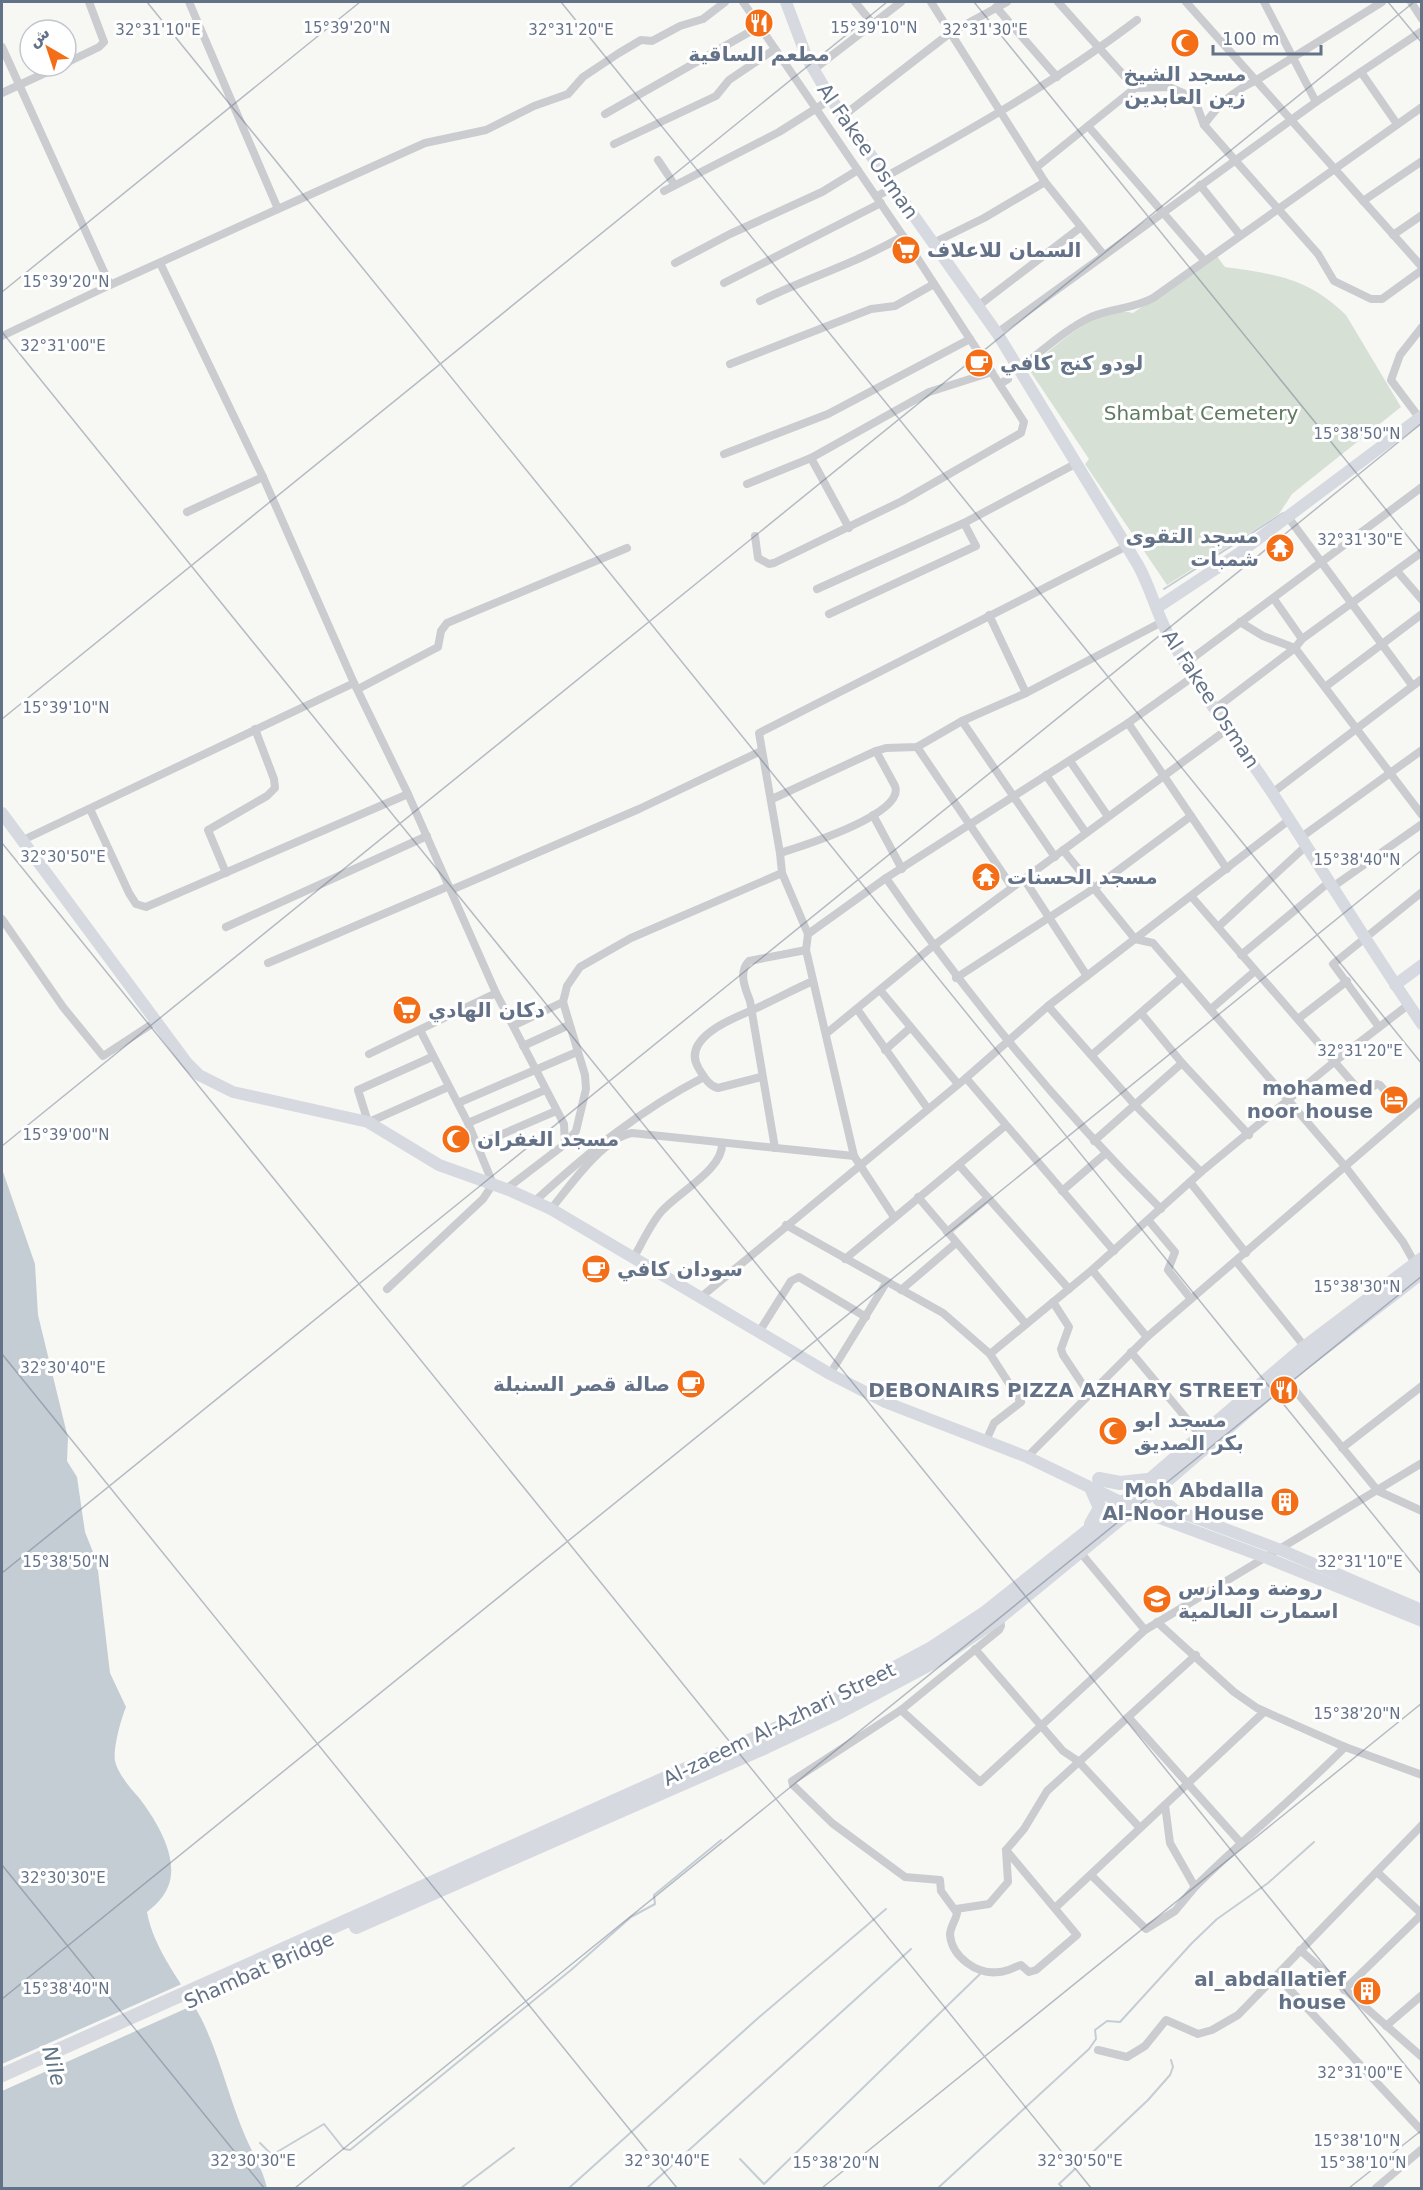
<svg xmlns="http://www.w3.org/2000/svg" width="1423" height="2190" font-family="'DejaVu Sans',Cairo,sans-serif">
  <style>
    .green { fill: #d7e0d5 }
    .water { fill: #c5cdd4 }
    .pier { fill: #f7f8f4 }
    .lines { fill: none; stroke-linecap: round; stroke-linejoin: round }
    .stream { stroke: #c5cdd4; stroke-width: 2 }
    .street { stroke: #caccd0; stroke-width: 8 }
    .secondary { stroke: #d6dae0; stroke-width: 12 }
    .primary { stroke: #d6dae0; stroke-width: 14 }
    .ticks { fill: none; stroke: #647288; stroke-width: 1.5; stroke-opacity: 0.45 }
    .labels { text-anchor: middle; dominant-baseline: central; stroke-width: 6; stroke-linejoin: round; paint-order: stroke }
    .poi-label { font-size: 20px; font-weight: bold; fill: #647288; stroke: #fff; text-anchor: start }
    .street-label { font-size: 20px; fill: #647288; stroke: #fff }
    .park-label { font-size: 20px; fill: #607a5f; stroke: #fff }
    .water-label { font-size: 21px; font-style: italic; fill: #5f7484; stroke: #fff }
    .ticks-label { font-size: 15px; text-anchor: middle; fill: #647288; stroke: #fff; stroke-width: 6; stroke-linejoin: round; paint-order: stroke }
  </style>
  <rect width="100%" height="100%" fill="#f7f8f4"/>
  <!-- green -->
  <path class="green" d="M 1216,255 L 1225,267 C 1276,274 1308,278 1346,315 L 1401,407 L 1292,494 L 1279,514 L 1167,585 L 1085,464 L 1089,459 L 1028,368 C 1055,348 1097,304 1133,313 Z"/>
  <!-- water -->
  <path class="water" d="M 2,1169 L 35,1264 L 38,1315 L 68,1438 L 67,1461 L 77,1477 L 85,1532 L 97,1562 L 110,1673 L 126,1707 C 121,1719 113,1748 115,1761 C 118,1774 131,1789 140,1799 C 158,1823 185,1866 163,1896 C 159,1902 153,1907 147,1912 C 154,1951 183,1983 201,2018 C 220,2056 229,2099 246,2138 C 254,2156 263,2170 267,2188 L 2,2188 Z"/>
  <!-- pier -->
  <path class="pier" d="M 184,1983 L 196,2004 L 2,2091 L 2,2064 Z"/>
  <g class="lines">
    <!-- stream -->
    <g class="stream">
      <path d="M 1164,589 L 1283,513"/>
      <path d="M 260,2143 L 272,2155 L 324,2124 L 344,2149 L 350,2150 L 571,1970 L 631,1917 L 655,1904 L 654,1895 L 721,1840"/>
      <path d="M 740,2159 L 764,2184 L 980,1974"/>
      <path d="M 461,2188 L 514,2148"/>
      <path d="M 569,2188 L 757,2019 L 886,1909"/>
      <path d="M 647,2188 L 911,1949"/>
      <path d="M 938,2188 L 1089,2049 L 1096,2039 L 1095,2030 L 1107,2021 L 1120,2022 L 1192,1943 L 1217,1919 L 1268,1883 L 1314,1842"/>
      <path d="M 1063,2188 L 1059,2184 L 1148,2100 L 1170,2075 L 1173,2067 L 1171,2060"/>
    </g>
    <!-- street -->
    <g class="street">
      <path d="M 743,2 L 903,236 L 970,339"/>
      <path d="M 855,2 L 873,24"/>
      <path d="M 931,2 L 1045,182 L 1103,254"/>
      <path d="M 1058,2 L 1135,88"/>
      <path d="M 1186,2 L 1422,267"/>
      <path d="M 1264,2 L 1316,102"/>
      <path d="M 1411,2 L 1422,19"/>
      <path d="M 996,7 L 1057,77"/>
      <path d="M 2,47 L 110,285 L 2,336"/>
      <path d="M 66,63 L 99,47 L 104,42 L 89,2"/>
      <path d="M 813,70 L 901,2"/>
      <path d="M 1361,72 L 1397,124"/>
      <path d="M 2,93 L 60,66"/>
      <path d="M 605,114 L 760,26"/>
      <path d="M 843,116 L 950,33 L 1007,2"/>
      <path d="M 1204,125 C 1219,104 1232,92 1255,81 L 1382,2"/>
      <path d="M 1088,126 L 1204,260"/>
      <path d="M 614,144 L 716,96 L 729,80 L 775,49"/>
      <path d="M 658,160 L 674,184"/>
      <path d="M 1037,167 L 1135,88 L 1169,87 L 1183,93 L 1197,106 L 1204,125 L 1318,254 L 1334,281 L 1371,299 L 1382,299 L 1422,270"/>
      <path d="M 885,177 C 972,129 1057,81 1137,20"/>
      <path d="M 1200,185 L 1240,235"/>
      <path d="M 664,191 L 779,132 L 831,99"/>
      <path d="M 877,196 L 893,188"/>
      <path d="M 1363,201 L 1422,161"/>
      <path d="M 278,209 L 425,143 L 486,130 L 534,106 L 568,94 L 583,77 L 619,53 L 641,40 L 652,41 L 680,26 L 703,19 L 725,2"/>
      <path d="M 1393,235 L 1422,215"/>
      <path d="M 933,243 L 984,218 L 1045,182"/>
      <path d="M 160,263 L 263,477 L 354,683 L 408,794 L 496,993 L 564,1124 L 565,1144 L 506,1189"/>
      <path d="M 675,263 L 730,234 L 822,192 L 858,170"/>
      <path d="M 724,283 L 881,203"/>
      <path d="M 110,285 L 278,209 L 189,2"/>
      <path d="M 760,301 C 807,278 857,263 903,236"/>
      <path d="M 978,306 L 1081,227"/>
      <path d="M 997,333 L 1316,102 L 1422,31"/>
      <path d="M 730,364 L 871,309 L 895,306 L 934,284"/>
      <path d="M 1020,368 C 1042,351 1066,329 1091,317 C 1112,308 1133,309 1153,298 L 1422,107"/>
      <path d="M 1000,384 L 1008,379"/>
      <path d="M 1421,420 L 1391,380 L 1400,355 L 1422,327"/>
      <path d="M 724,454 L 828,414 L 970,339 L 1024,422 L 1021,433 L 902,501 L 774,563 L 769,564 L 758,558 L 755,536"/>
      <path d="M 811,458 L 849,528"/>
      <path d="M 747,484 L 811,458 L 929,392 L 992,372"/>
      <path d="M 187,512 L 263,477"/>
      <path d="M 1288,517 L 1412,685"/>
      <path d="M 1397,571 L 1422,600"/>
      <path d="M 817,589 L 964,523 L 1077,463"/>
      <path d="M 1274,599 L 1302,639"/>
      <path d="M 829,614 L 976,546 L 964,523"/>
      <path d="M 989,615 L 1026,693"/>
      <path d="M 1240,622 L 1263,636 L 1295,648 L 1422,815"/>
      <path d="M 1186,663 L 1422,487"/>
      <path d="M 1325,687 L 1422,614"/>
      <path d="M 358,689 L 438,647 L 441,631 L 447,623 L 627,548"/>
      <path d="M 1216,708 L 1295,648 L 1302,639 L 1422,552"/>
      <path d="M 962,721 L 1055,857"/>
      <path d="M 1128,723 L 1227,869"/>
      <path d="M 917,747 L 1012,887"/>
      <path d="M 1070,761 L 1107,815"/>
      <path d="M 1046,775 L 1086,833"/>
      <path d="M 1272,793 L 1422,679"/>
      <path d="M 772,799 L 876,751 L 886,748 L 917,747 L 962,721 L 1026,693 L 1162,622"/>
      <path d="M 90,809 L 129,893 L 136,904 L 146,907 L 408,794"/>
      <path d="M 873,815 L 902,869"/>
      <path d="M 1300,838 L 1422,750"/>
      <path d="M 21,841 L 354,683"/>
      <path d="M 1063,850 L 1135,939 L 1153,943 L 1344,1165 L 1403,1242 L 1417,1267"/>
      <path d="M 780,853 C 802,846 906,814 895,786 L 876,751"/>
      <path d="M 226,873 L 208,830 L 267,796 L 275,788 L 274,779 L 255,729"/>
      <path d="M 886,878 C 968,997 1058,1107 1161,1209"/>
      <path d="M 1024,879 L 1087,976"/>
      <path d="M 1331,888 L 1422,824"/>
      <path d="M 451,890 L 639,809 L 761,751"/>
      <path d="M 1191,896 L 1359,1090 L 1363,1093 L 1377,1084 L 1380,1085 L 1404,1113"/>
      <path d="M 2,919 L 63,1007 L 103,1056 L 155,1022"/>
      <path d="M 226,927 L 427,836"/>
      <path d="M 1218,927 L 1306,846"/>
      <path d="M 808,934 L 886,878 L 1128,723 L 1194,676"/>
      <path d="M 1241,955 L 1328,883"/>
      <path d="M 268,963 L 449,886"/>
      <path d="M 956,978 L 1093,889 L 1191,816"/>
      <path d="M 880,990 L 958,1084"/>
      <path d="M 1048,1006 L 1135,1105 L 1201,1172"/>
      <path d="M 857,1009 L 928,1109"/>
      <path d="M 1211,1009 L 1255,971"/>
      <path d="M 1141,1013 L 1182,1063 L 1249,1135"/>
      <path d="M 1298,1019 L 1347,981"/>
      <path d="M 515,1025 L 563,1002"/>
      <path d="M 1379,1027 L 1333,964 L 1422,892"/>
      <path d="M 827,1033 L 933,946 L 1229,728"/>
      <path d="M 523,1046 L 569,1025"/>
      <path d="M 885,1050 L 910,1028"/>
      <path d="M 369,1054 L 496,993"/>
      <path d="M 1092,1055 L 1182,977"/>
      <path d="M 761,1077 L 718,1088 C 709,1086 704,1077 699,1069 C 680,1039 731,1019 750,1011 C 771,1002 792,990 813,981"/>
      <path d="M 966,1078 L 1114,1251"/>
      <path d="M 458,1103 L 577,1052"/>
      <path d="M 368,1122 L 358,1090 L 432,1057"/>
      <path d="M 369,1122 L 448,1087"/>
      <path d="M 468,1123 L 545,1090"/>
      <path d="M 1094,1141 L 1182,1063"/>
      <path d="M 565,1144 L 576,1131 L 586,1089 L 585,1075 L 563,1002 L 567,986 L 580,967 L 631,938 L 782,873"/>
      <path d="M 477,1145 L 556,1111"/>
      <path d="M 775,1148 L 750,1001 C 745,988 738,972 749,961 L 806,950"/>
      <path d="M 959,1165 L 1069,1289"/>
      <path d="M 1190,1182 L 1246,1253"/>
      <path d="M 1062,1191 L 1105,1154"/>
      <path d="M 918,1197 L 1026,1324"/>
      <path d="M 534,1202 C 587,1153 640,1110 704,1077"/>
      <path d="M 551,1209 C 569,1187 603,1138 632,1133 L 854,1156"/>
      <path d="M 894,1217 L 854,1156 L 806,950 L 808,934 L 782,873 L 780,853 L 759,733 L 1127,546"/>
      <path d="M 1149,1221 L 1175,1252 L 1168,1270 L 1191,1299"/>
      <path d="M 786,1225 L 943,1313 L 990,1354"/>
      <path d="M 947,1232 L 988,1198"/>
      <path d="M 634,1257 C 642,1243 650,1225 661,1212 C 677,1193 724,1169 722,1143"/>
      <path d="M 845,1259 L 1005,1126"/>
      <path d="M 1236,1261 L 1305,1347"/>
      <path d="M 1092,1270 L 1147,1337"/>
      <path d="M 387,1289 L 483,1199 L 493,1184 L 468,1123 L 420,1030"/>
      <path d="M 901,1290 L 956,1243"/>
      <path d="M 701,1297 L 966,1078 L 1048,1006 L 1289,820"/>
      <path d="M 1053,1302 L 1069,1327 L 1061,1349 L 1063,1355 L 1089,1394"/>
      <path d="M 759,1332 L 791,1281 L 799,1277 L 866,1317"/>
      <path d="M 1131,1352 L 1201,1436"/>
      <path d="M 830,1374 L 886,1283"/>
      <path d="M 1285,1378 L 1378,1491 L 1422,1511"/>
      <path d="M 986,1441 L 994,1423 L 1021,1402 L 990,1354 L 1092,1270 L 1201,1172 L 1334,1062 L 1408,1005"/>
      <path d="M 1342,1448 L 1422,1386"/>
      <path d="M 1027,1457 L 1147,1337 L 1422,1100"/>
      <path d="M 1080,1552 L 1145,1630"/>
      <path d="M 1000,1617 L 1001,1626 L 999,1630 L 901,1710 L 792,1781 L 793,1785 L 832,1823 L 905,1877 L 940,1880 L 941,1891 L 957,1913 C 956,1920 950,1927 950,1935 C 952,1957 977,1975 999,1972 C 1007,1972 1014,1967 1021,1965 L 1029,1972 L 1036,1970 L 1077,1935 L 1006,1850"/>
      <path d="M 1157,1622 L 1234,1692 L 1257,1708 L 1345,1747 L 1422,1775"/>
      <path d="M 975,1649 L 1063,1751 L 1078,1761 L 1140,1828"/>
      <path d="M 901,1710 L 980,1782 L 1145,1630 L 1422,1463"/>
      <path d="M 1129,1718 L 1240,1842"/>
      <path d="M 1092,1876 L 1146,1929 L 1175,1911 L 1195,1887 L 1170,1843 L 1165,1805"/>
      <path d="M 1195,1887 C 1243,1839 1297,1796 1345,1747"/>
      <path d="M 1056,1907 L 1264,1712"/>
      <path d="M 956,1909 L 989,1904 L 1008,1882 L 1006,1850 L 1024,1829 L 1047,1791 L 1196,1655"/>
      <path d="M 1300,1950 L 1422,2057"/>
      <path d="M 1278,1977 L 1422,2131"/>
      <path d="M 1344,1990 L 1422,1914 L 1377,1872"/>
      <path d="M 1386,2026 L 1422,1995"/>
      <path d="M 1098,2050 L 1127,2057 L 1145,2046 L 1166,2020 L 1198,2034 L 1212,2030 L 1238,2015 L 1422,1825"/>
      <path d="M 1376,2188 L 1422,2149"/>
    </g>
    <!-- secondary -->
    <g class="secondary">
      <path d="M 786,2 L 807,58 L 831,99 L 997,333 L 1138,565 C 1151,588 1156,613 1169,636 C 1199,690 1237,740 1271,791 C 1322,869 1370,948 1422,1024"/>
      <path d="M 1158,607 L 1238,554 L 1422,416"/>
      <path d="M 2,813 L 187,1063 L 199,1075 L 233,1092 L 368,1122 L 439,1165 L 509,1190 L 551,1209 L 830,1374 L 885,1402 L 1027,1457 L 1133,1508 L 1267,1558 L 1422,1621"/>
      <path d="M 1395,985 L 1422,965"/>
      <path d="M 1164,1506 L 1281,1550 L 1422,1610"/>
    </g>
    <!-- primary -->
    <g class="primary">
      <path d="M 1099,1479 L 1120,1483 L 1147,1480"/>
      <path d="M 1165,1482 L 1158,1493 L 1159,1499 L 1171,1508"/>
      <path d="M 1124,1515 L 1147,1512"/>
      <path d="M 1091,1524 L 1100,1508 L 1092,1490"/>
      <path d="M 356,1927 L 766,1747 L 836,1714 L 937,1660 L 1000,1617 L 1165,1482 L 1285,1378 L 1422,1272"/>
      <path d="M 2,2075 L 809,1714 L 930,1649 L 986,1612 L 1123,1503 L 1305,1347 L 1422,1259"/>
    </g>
  </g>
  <!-- ticks -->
  <path class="ticks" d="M 147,2 L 1422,1575M 561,2 L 1422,1064M 974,2 L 1422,554M 1388,2 L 1422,43M 2,292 L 360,2M 2,332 L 1422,2086M 2,719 L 887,2M 2,843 L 1091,2188M 2,1146 L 1414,2M 2,1354 L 677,2188M 2,1573 L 1422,423M 2,1865 L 264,2188M 2,1999 L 1422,850M 295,2188 L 1422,1276M 822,2188 L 1422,1703M 1349,2188 L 1422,2130"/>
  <!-- icons -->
  <defs>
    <g id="restaurant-disc" transform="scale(1.5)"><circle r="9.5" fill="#f46e18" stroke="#fff"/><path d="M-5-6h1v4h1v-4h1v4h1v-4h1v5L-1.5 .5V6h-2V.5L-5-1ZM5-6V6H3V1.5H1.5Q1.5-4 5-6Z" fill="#fff"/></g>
    <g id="mosque-disc" transform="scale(1.5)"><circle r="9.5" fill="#f46e18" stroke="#fff"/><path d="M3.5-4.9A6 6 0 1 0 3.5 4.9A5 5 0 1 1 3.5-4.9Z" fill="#fff"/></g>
    <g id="supermarket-disc" transform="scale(1.5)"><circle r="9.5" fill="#f46e18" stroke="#fff"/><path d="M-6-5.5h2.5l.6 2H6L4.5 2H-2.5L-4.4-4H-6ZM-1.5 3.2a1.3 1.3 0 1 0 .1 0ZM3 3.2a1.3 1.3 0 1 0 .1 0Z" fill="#fff"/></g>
    <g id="cafe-disc" transform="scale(1.5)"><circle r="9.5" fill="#f46e18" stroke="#fff"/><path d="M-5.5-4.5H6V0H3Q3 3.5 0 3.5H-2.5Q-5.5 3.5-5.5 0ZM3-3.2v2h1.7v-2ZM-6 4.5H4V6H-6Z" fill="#fff"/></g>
    <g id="temple-disc" transform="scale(1.5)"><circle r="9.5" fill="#f46e18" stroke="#fff"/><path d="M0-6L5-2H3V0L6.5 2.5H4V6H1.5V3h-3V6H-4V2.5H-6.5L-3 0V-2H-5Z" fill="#fff"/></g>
    <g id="hotel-disc" transform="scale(1.5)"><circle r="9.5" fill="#f46e18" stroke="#fff"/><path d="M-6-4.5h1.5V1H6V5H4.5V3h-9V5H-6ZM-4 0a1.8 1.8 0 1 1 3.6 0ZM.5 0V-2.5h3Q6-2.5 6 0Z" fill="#fff"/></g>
    <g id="building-disc" transform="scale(1.5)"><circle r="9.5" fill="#f46e18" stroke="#fff"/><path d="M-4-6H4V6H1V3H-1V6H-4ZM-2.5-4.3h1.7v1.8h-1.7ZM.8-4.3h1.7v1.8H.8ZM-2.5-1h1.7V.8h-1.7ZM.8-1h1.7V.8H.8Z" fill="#fff"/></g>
    <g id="school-disc" transform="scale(1.5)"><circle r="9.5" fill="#f46e18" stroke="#fff"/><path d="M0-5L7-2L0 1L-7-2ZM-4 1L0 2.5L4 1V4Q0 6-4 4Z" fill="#fff"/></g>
  </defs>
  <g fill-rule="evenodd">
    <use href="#restaurant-disc" x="759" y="23"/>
    <use href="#mosque-disc" x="1185" y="43"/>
    <use href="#supermarket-disc" x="906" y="250"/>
    <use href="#cafe-disc" x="979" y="363"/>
    <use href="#temple-disc" x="1280" y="548"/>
    <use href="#temple-disc" x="986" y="877"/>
    <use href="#supermarket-disc" x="407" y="1010"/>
    <use href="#hotel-disc" x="1394" y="1100"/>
    <use href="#mosque-disc" x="456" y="1139"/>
    <use href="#cafe-disc" x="596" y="1269"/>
    <use href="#cafe-disc" x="691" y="1384"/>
    <use href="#restaurant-disc" x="1284" y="1390"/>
    <use href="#mosque-disc" x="1113" y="1431"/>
    <use href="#building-disc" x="1285" y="1502"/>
    <use href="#school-disc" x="1157" y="1599"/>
    <use href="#building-disc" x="1367" y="1991"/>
  </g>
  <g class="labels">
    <!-- poi labels -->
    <g class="poi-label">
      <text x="759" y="54" text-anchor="middle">مطعم الساقية</text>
      <text x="1185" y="74" text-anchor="middle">مسجد الشيخ<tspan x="1185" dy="23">زين العابدين</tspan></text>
      <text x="927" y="250">السمان للاعلاف</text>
      <text x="1000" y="363">لودو كنج كافي</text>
      <text x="1259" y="536" text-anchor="end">مسجد التقوى<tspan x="1259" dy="23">شمبات</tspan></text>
      <text x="1007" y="877">مسجد الحسنات</text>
      <text x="428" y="1010">دكان الهادي</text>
      <text x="1373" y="1088" text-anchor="end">mohamed<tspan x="1373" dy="23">noor house</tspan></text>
      <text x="477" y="1139">مسجد الغفران</text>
      <text x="617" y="1269">سودان كافي</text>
      <text x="670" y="1384" text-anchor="end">صالة قصر السنبلة</text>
      <text x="1263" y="1390" text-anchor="end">DEBONAIRS PIZZA AZHARY STREET</text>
      <text x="1134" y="1420">مسجد ابو<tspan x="1134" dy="23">بكر الصديق</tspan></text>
      <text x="1264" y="1490" text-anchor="end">Moh Abdalla<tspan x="1264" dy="23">Al-Noor House</tspan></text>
      <text x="1178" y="1588">روضة ومدازس<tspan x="1178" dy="23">اسمارت العالمية</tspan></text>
      <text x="1346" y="1979" text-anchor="end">al_abdallatief<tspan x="1346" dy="23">house</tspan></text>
    </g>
    <!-- street labels -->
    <g class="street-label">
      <text transform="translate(868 151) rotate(55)">Al Fakee Osman</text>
      <text transform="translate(1211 699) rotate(57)">Al Fakee Osman</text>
      <text transform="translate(779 1724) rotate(-26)">Al-zaeem Al-Azhari Street</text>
      <text transform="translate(259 1970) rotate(-24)">Shambat Bridge</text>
    </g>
    <!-- park labels -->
    <g class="park-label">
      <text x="1201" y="413">Shambat Cemetery</text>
    </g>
    <!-- water labels -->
    <g class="water-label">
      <text transform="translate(54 2066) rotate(75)">Nile</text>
    </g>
  </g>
  <g class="ticks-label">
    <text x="347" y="33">15°39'20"N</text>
    <text x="874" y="33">15°39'10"N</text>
    <text x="571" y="35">32°31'20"E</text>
    <text x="158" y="35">32°31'10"E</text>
    <text x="985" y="35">32°31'30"E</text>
    <text x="66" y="287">15°39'20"N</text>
    <text x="63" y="351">32°31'00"E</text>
    <text x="1357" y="439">15°38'50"N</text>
    <text x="1360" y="545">32°31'30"E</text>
    <text x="66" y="713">15°39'10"N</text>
    <text x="63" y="862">32°30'50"E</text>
    <text x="1357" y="865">15°38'40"N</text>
    <text x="1360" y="1056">32°31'20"E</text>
    <text x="66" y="1140">15°39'00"N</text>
    <text x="1357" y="1292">15°38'30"N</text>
    <text x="63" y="1373">32°30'40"E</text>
    <text x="1360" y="1567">32°31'10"E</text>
    <text x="66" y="1567">15°38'50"N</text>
    <text x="1357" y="1719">15°38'20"N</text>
    <text x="63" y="1883">32°30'30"E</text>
    <text x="66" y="1994">15°38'40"N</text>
    <text x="1360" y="2078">32°31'00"E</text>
    <text x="1357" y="2146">15°38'10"N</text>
    <text x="253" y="2166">32°30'30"E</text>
    <text x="667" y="2166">32°30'40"E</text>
    <text x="1080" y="2166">32°30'50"E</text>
    <text x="836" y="2168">15°38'20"N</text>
    <text x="1363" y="2168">15°38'10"N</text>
  </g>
  <!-- border -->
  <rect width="1423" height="2190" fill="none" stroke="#647288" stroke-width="6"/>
  <!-- north arrow -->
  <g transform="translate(48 48) rotate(321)"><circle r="28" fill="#ffffff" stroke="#c1c7cf" stroke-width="1.5"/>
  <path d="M0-4.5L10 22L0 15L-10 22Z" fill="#f46e18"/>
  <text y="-9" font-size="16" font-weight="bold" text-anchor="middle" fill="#647288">ش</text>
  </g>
  <!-- scale -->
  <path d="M1213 45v9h108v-9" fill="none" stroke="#647288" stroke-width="3"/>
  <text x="1222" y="45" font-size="18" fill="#647288" stroke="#ffffff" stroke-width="4.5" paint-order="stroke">100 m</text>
</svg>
